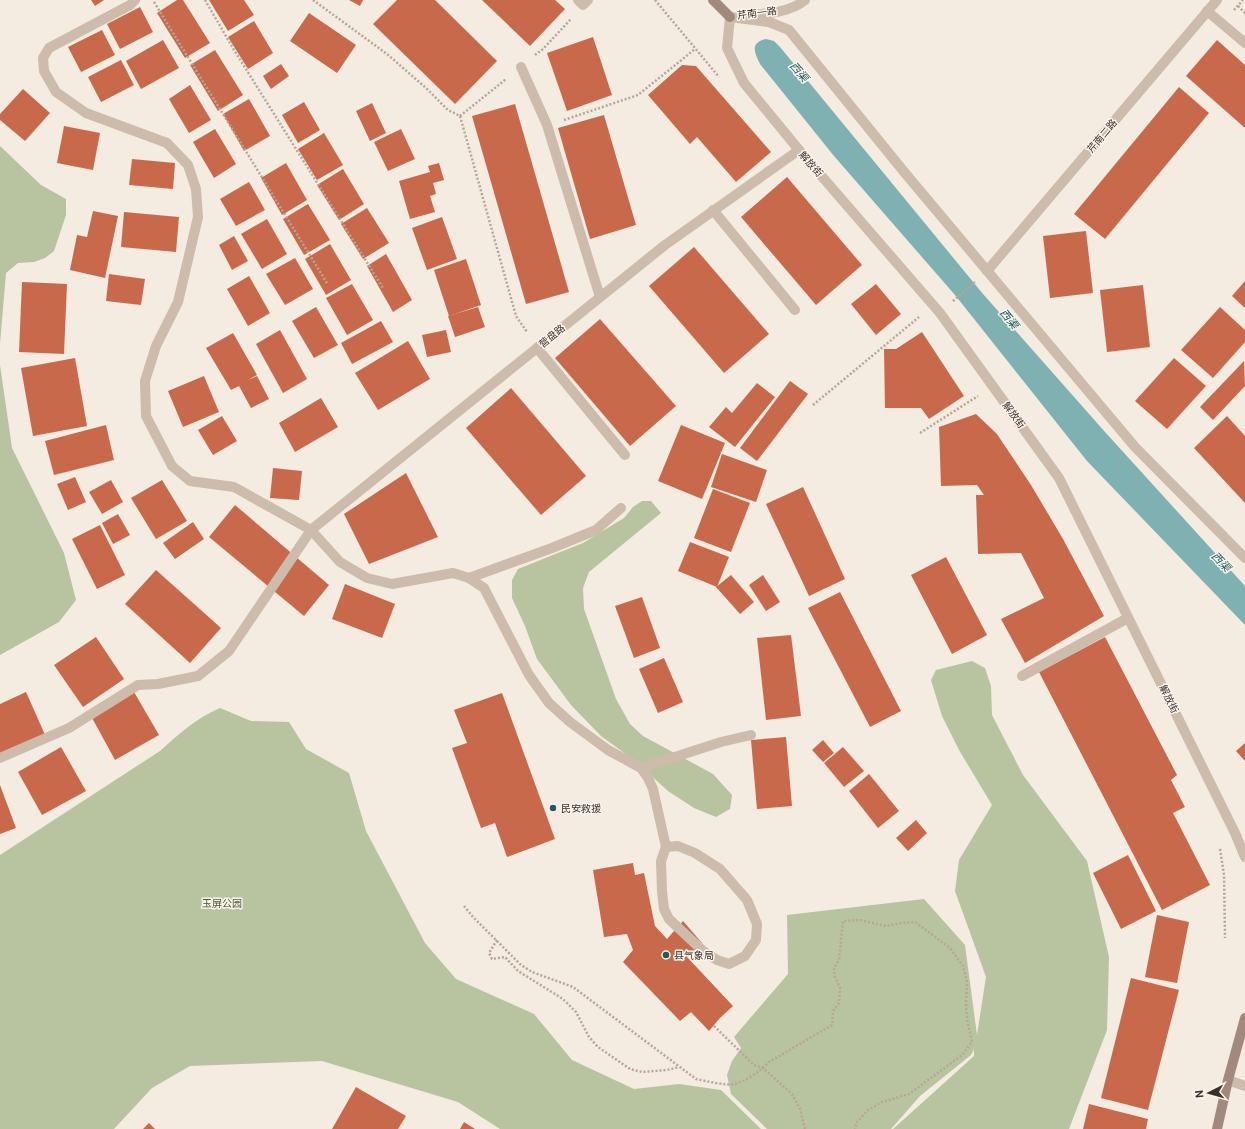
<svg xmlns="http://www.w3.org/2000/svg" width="1245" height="1129" font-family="Roboto,'Noto Sans SC',sans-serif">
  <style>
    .green { fill: #b8c4a0 }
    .water { fill: #7fb0b2 }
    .building { fill: #c8694b }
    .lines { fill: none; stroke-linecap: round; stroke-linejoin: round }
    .path { stroke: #b9a596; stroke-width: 2.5; stroke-dasharray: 2 2; stroke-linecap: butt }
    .lane { stroke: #cdbbac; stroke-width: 10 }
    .street { stroke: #cdbbac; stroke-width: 10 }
    .secondary { stroke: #a18a7d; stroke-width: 10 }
    .poi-dot { fill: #1f5a5e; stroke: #fbf5ee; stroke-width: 1.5 }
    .labels { text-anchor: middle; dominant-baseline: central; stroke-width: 3; stroke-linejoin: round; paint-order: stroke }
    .street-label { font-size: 10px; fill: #3b302b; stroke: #fbf5ee }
    .poi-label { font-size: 10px; fill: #3b302b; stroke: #fbf5ee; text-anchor: start }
    .park-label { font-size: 10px; fill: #4a5a2e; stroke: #fbf5ee }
    .water-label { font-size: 11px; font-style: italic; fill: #1f5a5e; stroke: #fbf5ee }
  </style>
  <rect width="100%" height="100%" fill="#f4ebe1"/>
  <!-- green -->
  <g class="green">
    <path d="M 0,146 L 41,185 L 66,199 L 66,215 L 54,251 L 45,258 L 34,262 L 18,263 L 6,273 L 0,344 Z"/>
    <path d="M 0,365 L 12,448 L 64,553 L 76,600 L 59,622 L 0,655 Z"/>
    <path d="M 642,501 L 651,501 L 661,513 L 589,572 L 583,588 L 584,609 L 616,699 L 630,724 L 643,736 L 713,774 L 732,795 L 730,809 L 716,817 L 694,808 L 668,791 L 634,760 L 601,736 L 571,705 L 537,659 L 525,626 L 512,598 L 512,580 L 518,569 L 583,543 L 624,518 L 633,507 Z"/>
    <path d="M 972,661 L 985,668 L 991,686 L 992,715 L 1023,775 L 1087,861 L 1109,957 L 1107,1030 L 1069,1129 L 893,1129 L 974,1056 L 974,1049 L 971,1055 L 920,1096 L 891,1129 L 767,1129 L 731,1094 L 727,1075 L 732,1061 L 741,1048 L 734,1037 L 788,974 L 787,915 L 924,899 L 965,945 L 977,1035 L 986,977 L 955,891 L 959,860 L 992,805 L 959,750 L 942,716 L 931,680 L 936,670 Z"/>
    <path d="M 220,708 L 251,721 L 289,722 L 306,749 L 349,773 L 366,831 L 425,943 L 456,979 L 534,1014 L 572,1060 L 634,1089 L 679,1084 L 721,1090 L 761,1129 L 500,1129 L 458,1102 L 322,1061 L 190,1066 L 152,1088 L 114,1129 L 0,1129 L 0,855 L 160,751 C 180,733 195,719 220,708 Z"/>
  </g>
  <!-- water -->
  <path class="water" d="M 766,39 L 774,41 L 780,47 L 983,294 L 1105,432 L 1245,586 L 1245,625 L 1087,461 L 955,295 L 834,156 L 760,64 C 754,52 750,43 766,39 Z"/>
  <!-- building -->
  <g class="building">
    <path d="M 91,0 L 104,0 L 95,6 Z"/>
    <path d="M 177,0 L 183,0 L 210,43 L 185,58 L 157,13 Z"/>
    <path d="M 209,0 L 244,0 L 254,15 L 228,31 Z"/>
    <path d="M 349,0 L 363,0 L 360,6 Z"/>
    <path d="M 397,0 L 435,0 L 497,61 L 455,104 L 373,24 Z"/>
    <path d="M 482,0 L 555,0 L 565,9 L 530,46 Z"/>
    <path d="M 140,7 L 153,32 L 120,49 L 107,24 Z"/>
    <path d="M 309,13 L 356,45 L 337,73 L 290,41 Z"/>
    <path d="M 254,21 L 273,53 L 248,69 L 228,37 Z"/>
    <path d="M 102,30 L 115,55 L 81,72 L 68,47 Z"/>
    <path d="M 593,37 L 612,95 L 567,111 L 547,53 Z"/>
    <path d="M 163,40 L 179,68 L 141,89 L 126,61 Z"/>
    <path d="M 1217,40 L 1245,65 L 1245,128 L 1186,76 Z"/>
    <path d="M 215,50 L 243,95 L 218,111 L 190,65 Z"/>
    <path d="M 121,60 L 134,85 L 101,102 L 88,77 Z"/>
    <path d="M 281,64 L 289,76 L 271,89 L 263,76 Z"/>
    <path d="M 682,65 L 696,66 L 771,152 L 736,182 L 697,137 L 690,144 L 648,95 Z"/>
    <path d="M 190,85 L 211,120 L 189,133 L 169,99 Z"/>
    <path d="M 1179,87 L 1209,113 L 1105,239 L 1074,214 Z"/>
    <path d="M 23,89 L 50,113 L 25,141 L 0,120 L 0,114 Z"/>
    <path d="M 249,99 L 270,136 L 244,151 L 223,114 Z"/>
    <path d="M 304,102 L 320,130 L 298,143 L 282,115 Z"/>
    <path d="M 372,103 L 386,133 L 370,141 L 356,111 Z"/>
    <path d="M 515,104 L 569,292 L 526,304 L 472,116 Z"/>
    <path d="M 604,115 L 636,225 L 590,239 L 558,128 Z"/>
    <path d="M 64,126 L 100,133 L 93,170 L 57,163 Z"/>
    <path d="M 215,129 L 236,164 L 214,178 L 193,142 Z"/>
    <path d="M 401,129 L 415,159 L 388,171 L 374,142 Z"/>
    <path d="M 324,133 L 343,165 L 317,180 L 298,149 Z"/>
    <path d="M 132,159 L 175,163 L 173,189 L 129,185 Z"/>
    <path d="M 286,163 L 307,200 L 282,215 L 261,178 Z"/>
    <path d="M 439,163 L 444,180 L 433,183 L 436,194 L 430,196 L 435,212 L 410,219 L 399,181 L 430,172 L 428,166 Z"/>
    <path d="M 343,169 L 364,204 L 339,220 L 317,185 Z"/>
    <path d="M 787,177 L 862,265 L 816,305 L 741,217 Z"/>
    <path d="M 249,182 L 265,210 L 236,226 L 220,199 Z"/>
    <path d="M 308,204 L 330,240 L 304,255 L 283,219 Z"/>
    <path d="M 367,208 L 389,243 L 363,259 L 341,224 Z"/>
    <path d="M 93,211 L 118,216 L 105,278 L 70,270 L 77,235 L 87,237 Z"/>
    <path d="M 124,212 L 179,217 L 176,252 L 121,247 Z"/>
    <path d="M 442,217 L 457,259 L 427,270 L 412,228 Z"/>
    <path d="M 267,219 L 287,254 L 262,269 L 241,234 Z"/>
    <path d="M 1086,231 L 1093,293 L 1050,298 L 1043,236 Z"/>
    <path d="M 234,236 L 248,261 L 232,270 L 219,245 Z"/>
    <path d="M 330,244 L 351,280 L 326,295 L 305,259 Z"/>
    <path d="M 694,247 L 769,334 L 724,373 L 649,286 Z"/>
    <path d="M 386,254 L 412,300 L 393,312 L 367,266 Z"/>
    <path d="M 295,258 L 313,289 L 285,305 L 266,274 Z"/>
    <path d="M 466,259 L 481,305 L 449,316 L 434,270 Z"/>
    <path d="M 109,274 L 145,279 L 141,305 L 106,301 Z"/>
    <path d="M 249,276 L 270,313 L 248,326 L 227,289 Z"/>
    <path d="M 1245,281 L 1245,308 L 1232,296 Z"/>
    <path d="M 22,282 L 67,284 L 64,354 L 19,352 Z"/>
    <path d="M 352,284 L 373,320 L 347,335 L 326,298 Z"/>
    <path d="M 876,284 L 901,314 L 876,335 L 851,304 Z"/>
    <path d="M 1143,285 L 1150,347 L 1107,352 L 1100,290 Z"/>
    <path d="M 316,307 L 338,345 L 314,358 L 292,321 Z"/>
    <path d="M 478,307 L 485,327 L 455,337 L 448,316 Z"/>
    <path d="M 1220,307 L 1245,330 L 1245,342 L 1213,378 L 1181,350 Z"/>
    <path d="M 600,319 L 676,406 L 630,446 L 555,358 Z"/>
    <path d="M 381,321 L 393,342 L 352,364 L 341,343 Z"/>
    <path d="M 280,330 L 307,379 L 283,393 L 256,344 Z"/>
    <path d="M 446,330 L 451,352 L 427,357 L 422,335 Z"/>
    <path d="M 922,332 L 964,396 L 929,419 L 921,408 L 885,408 L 884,349 L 896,349 Z"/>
    <path d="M 233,333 L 257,375 L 248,380 L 257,376 L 269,399 L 251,408 L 239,386 L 231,390 L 206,348 Z"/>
    <path d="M 408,341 L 430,379 L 378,410 L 355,373 Z"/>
    <path d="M 75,358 L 87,426 L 33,436 L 21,368 Z"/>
    <path d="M 1174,358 L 1206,386 L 1167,429 L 1135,401 Z"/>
    <path d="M 1244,361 L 1245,386 L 1213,420 L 1200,407 Z"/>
    <path d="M 204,376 L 219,412 L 183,427 L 168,391 Z"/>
    <path d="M 790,381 L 808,394 L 757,461 L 740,448 Z"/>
    <path d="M 757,383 L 775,397 L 735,447 L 709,427 L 726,407 L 732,413 Z"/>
    <path d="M 511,388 L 586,476 L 541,515 L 466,428 Z"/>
    <path d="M 321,398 L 338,427 L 295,452 L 279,423 Z"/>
    <path d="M 976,414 L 997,434 L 1031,485 L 1063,539 L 1104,616 L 1025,663 L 1001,619 L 1044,598 L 1021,553 L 978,554 L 976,495 L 984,495 L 977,485 L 941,486 L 939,427 Z"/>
    <path d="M 222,416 L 237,441 L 213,455 L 198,430 Z"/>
    <path d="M 1227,416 L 1245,436 L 1245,503 L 1194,448 Z"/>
    <path d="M 106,425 L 114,460 L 54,475 L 45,441 Z"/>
    <path d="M 681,425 L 725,443 L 702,499 L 658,481 Z"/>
    <path d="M 722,454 L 767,470 L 756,502 L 711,487 Z"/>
    <path d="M 273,468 L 302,471 L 299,500 L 270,498 Z"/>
    <path d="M 406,473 L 438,537 L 369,564 L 344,514 Z"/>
    <path d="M 75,477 L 86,502 L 68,510 L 57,484 Z"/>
    <path d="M 111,480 L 123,502 L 102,514 L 89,492 Z"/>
    <path d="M 162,480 L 187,521 L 156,539 L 131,498 Z"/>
    <path d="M 803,487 L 845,579 L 809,596 L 766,504 Z"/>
    <path d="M 713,489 L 750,503 L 731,552 L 694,538 Z"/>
    <path d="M 235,505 L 329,585 L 304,616 L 209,537 Z"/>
    <path d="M 118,514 L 130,535 L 113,544 L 102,523 Z"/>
    <path d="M 193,522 L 204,539 L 175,559 L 163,543 Z"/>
    <path d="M 100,525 L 125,575 L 97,589 L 72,539 Z"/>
    <path d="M 690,542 L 729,557 L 717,587 L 678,571 Z"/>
    <path d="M 946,557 L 987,635 L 952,654 L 911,575 Z"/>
    <path d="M 156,570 L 221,628 L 190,663 L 125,604 Z"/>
    <path d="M 731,575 L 754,602 L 740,614 L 716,587 Z"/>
    <path d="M 763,575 L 780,602 L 766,611 L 749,585 Z"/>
    <path d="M 345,584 L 395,604 L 382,638 L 332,619 Z"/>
    <path d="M 840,592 L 901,711 L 870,727 L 808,608 Z"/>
    <path d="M 642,597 L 660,648 L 634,658 L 615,606 Z"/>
    <path d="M 791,635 L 801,716 L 766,720 L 757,638 Z"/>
    <path d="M 96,637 L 124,679 L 83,707 L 54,665 Z"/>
    <path d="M 1105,637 L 1177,775 L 1171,780 L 1185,807 L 1173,813 L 1210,885 L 1162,910 L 1039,672 Z"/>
    <path d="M 664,658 L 683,702 L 658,713 L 639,669 Z"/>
    <path d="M 26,692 L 46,737 L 0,758 L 0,704 Z"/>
    <path d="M 134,692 L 159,735 L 115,760 L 91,716 Z"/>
    <path d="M 502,693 L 555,839 L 507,857 L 495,823 L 481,828 L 452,748 L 467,743 L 454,710 Z"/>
    <path d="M 786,737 L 792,806 L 757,809 L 751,740 Z"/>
    <path d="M 823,740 L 834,753 L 823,762 L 812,750 Z"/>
    <path d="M 1245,743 L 1245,761 L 1236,751 Z"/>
    <path d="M 61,747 L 86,791 L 42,815 L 18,772 Z"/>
    <path d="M 843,747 L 864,771 L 844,787 L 824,763 Z"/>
    <path d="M 869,774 L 899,811 L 878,828 L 849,791 Z"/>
    <path d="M 0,785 L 16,828 L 0,834 Z"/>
    <path d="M 916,820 L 927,833 L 908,851 L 896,838 Z"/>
    <path d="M 1128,855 L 1156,911 L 1121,929 L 1093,873 Z"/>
    <path d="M 633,863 L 635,875 L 644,873 L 655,926 L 667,939 L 683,921 L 702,943 L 687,957 L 733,1006 L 720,1018 L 709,1031 L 691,1012 L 680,1021 L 623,962 L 633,950 L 627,934 L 604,937 L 593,870 Z"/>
    <path d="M 1157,915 L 1189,922 L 1177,983 L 1145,977 Z"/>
    <path d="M 1131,978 L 1179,990 L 1148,1110 L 1101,1098 Z"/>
    <path d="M 356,1087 L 406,1116 L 398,1129 L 332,1129 Z"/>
    <path d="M 1089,1104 L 1148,1119 L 1146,1129 L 1083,1129 Z"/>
    <path d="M 464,1122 L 475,1129 L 460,1129 Z"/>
    <path d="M 149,1123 L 155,1129 L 143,1129 Z"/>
  </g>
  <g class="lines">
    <!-- path -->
    <g class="path">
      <path d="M 205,0 L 234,50 L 383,288"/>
      <path d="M 313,0 L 387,54 L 426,88 L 448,110 L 460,116 L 516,316 L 527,332"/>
      <path d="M 655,0 L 719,77"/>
      <path d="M 154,2 L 327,283"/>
      <path d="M 1238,6 L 1245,13"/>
      <path d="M 1234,10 L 1243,0"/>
      <path d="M 535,55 L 543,49 L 571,19"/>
      <path d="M 460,116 L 506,79"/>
      <path d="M 564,120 L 638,95 L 695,49"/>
      <path d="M 953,301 L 975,282"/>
      <path d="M 813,405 L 919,317"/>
      <path d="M 920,433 L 978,396"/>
      <path d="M 1220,849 L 1224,875 L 1225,938"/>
      <path d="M 464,906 L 473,917 L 521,965 L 532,972 L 573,987 L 696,1079 C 706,1081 726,1086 734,1084 C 745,1082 762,1070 769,1062 L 832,1025 L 833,1011 L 839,1003 L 840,988 L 835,977 L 834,968 L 839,960 L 843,921 L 860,920 L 886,926 L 901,923 L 915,922 L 950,948 L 963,966 L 967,982 L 966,1003 L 967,1019 L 972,1042 L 962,1055 L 909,1094 L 882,1102 L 868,1110 L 857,1122 L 855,1129"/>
      <path d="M 497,940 L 489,953 L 492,959 L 505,957 L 518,971 L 563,999 L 576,1012 L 589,1037 L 598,1047 L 630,1069 L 642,1072 L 667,1070 L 679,1067"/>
      <path d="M 714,1026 L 754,1065 L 763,1068 L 792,1094 L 800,1109 L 805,1129"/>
    </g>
    <!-- lane -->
    <g class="lane">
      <path d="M 135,0 L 130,5 L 49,48 L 43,58 L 44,71 L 56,92 L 86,113 L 167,143 L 188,165 L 196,189 L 198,217 L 178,302 L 156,346 L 145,381 L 146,416 L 172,466 L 190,481 L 234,487 L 311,530 L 340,562 L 367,578 L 392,584 L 453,573 L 469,578 L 484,588 L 529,675 L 549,703 L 570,722 L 608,750 L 641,768 L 648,778 L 653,789 L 666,847"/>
      <path d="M 578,0 L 583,5 L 588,0"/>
      <path d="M 521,67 L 547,125 L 600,297"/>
      <path d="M 713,210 L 795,310"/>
      <path d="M 537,348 L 625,455"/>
      <path d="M 469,578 L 552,548 L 596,530 L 621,508"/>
      <path d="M 1022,676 L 1128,618"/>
      <path d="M 0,758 L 69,728 L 138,685 L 158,684 L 198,676 L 229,651 L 311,530"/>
      <path d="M 641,768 L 721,742 L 751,735"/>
      <path d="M 678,846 L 695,853 L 720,869 L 747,900 L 757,924 L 756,940 L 745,956 L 729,964 L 717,960 L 703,951 L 669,919 L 664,909 L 662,891 L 661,861 L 666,847 Z"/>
    </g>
    <!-- street -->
    <g class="street">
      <path d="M 1207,11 L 1245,43"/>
      <path d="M 750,15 C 767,14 791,12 805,0"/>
      <path d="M 730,17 L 727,48 L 744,83 L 799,150 L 940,313 L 1059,478 L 1235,833 L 1245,857"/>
      <path d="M 730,17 L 769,22 L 789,30 L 905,173 L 1135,447 L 1245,558"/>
      <path d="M 987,271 L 1217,0"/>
      <path d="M 311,530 L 665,245 L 799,150"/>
      <path d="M 1228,1080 L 1245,1086"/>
    </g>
    <!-- secondary -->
    <g class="secondary">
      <path d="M 713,0 L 730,17"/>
      <path d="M 1217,1129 L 1228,1080 L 1245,1018"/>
    </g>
  </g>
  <!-- markers -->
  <g class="poi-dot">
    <circle cx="553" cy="808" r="4"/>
    <circle cx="666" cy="955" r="4"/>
  </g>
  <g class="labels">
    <!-- street labels -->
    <g class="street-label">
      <text transform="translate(757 13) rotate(-7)">芹南一路</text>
      <text transform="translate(1102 136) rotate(-50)">芹南二路</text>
      <text transform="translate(811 164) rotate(49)">解放街</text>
      <text transform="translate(552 336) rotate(-39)">营盘路</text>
      <text transform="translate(1014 415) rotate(54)">解放街</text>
      <text transform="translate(1169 699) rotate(64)">解放街</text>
    </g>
    <!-- poi labels -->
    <g class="poi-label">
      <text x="561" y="808">民安救援</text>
      <text x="674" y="955">县气象局</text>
    </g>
    <!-- park labels -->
    <g class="park-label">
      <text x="222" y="903">玉屏公园</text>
    </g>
    <!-- water labels -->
    <g class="water-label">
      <text transform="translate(799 72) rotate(49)">西渠</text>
      <text transform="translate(1009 319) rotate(51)">西渠</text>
      <text transform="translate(1221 562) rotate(46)">西渠</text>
    </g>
  </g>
  <!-- north arrow -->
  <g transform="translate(1209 1093) rotate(264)" stroke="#fbf5ee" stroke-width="3" paint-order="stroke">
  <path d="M0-3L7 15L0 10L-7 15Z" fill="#3b302b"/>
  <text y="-6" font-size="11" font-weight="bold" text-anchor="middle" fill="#3b302b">N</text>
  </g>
</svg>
